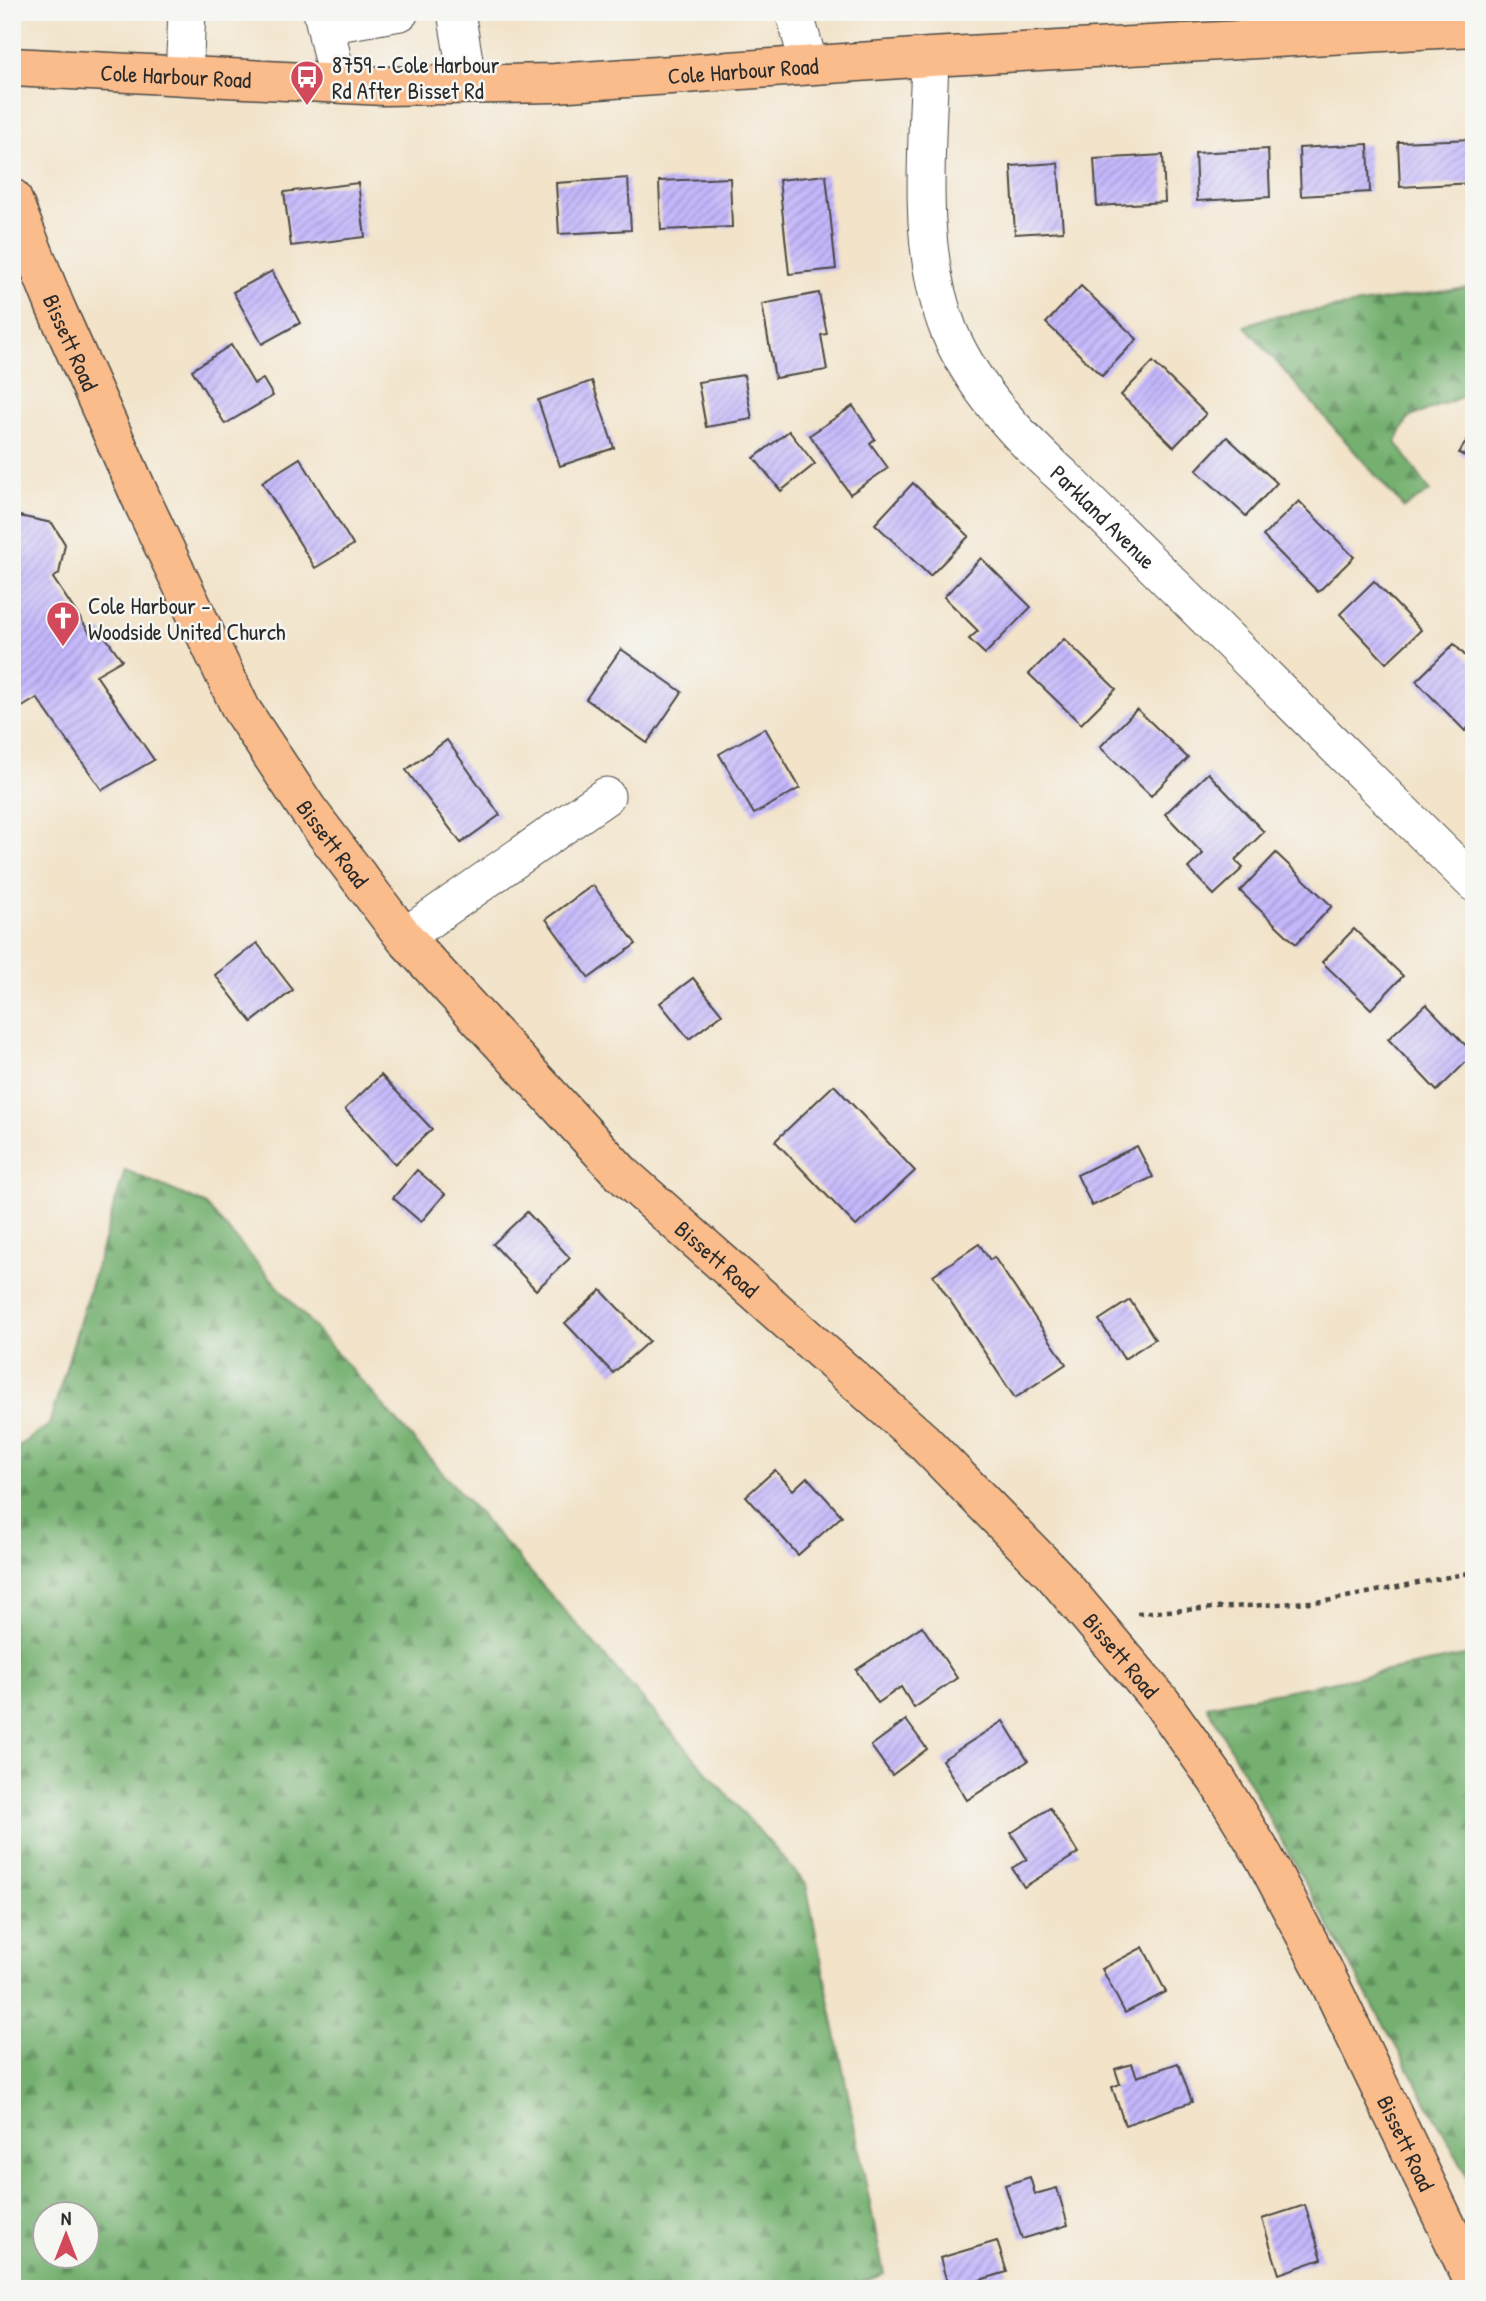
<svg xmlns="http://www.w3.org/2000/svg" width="1486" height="2301" font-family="'Patrick Hand',sans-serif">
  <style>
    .forest { fill: url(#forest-firs); stroke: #506e4e; stroke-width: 2; fill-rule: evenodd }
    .building { fill: url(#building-hatch) }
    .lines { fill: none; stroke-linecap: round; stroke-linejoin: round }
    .minor-casing { stroke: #494743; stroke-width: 39 }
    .major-casing { stroke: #494743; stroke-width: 41 }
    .path { stroke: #494743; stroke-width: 4.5; stroke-dasharray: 5 5; stroke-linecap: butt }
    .minor { stroke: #fff; stroke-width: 37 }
    .major { stroke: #fabc8b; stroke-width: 38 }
    .labels { text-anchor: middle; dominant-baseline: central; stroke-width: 5; stroke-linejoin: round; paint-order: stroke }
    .poi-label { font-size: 23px; fill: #2b2b2b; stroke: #f6f6f2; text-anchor: start }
    .street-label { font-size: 23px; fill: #2b2b2b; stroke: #f6f6f2 }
  </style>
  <defs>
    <pattern id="forest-firs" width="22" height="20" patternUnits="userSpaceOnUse" patternTransform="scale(1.75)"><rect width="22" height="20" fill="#74b070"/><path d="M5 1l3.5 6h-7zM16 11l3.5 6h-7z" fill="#5f8f5c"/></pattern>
    <pattern id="building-hatch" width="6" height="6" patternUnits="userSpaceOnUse" patternTransform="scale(1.75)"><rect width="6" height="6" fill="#c5b7fc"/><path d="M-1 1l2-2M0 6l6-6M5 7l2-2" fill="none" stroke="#a095cc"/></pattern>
  </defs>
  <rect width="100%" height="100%" fill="#f6f6f2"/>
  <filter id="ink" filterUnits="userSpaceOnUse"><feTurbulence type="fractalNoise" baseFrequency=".0143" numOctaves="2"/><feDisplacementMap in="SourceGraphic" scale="14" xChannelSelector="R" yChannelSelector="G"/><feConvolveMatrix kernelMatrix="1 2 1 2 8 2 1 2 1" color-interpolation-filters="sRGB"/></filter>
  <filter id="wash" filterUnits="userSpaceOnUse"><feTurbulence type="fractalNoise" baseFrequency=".00686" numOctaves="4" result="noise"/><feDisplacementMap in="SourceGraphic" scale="28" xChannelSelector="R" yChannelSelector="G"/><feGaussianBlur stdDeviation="1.57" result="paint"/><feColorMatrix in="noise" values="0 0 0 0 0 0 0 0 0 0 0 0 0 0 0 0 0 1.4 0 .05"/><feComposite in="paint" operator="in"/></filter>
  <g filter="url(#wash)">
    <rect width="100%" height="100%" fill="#f2e3c9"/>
    <!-- forest -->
    <g class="forest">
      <path d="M 1474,287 L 1474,392 L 1408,418 L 1396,442 L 1430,491 L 1404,508 L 1245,326 L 1266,318 Z"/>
      <path d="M 125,1170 L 205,1204 L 806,1884 L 884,2274 L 845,2289 L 12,2289 L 12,1451 L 49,1425 ZM 46,2214 L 88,2214 L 88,2256 L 46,2256 Z"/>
      <path d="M 1474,1654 L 1474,2193 L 1464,2169 L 1207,1706 Z"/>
    </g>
    <g id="blocks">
      <!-- building -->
      <g class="building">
        <path d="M 1473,139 L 1474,183 L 1400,187 L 1398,142 Z"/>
        <path d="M 1368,144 L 1370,192 L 1301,196 L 1299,148 Z"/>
        <path d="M 1268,149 L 1270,197 L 1197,201 L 1195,153 Z"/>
        <path d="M 1163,155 L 1165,202 L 1097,206 L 1094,159 Z"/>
        <path d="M 1058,163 L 1063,231 L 1015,234 L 1011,166 Z"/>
        <path d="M 826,175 L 836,269 L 789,274 L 779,180 Z"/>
        <path d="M 628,178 L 631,230 L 559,234 L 556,183 Z"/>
        <path d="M 730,178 L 732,227 L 661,230 L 659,181 Z"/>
        <path d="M 358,183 L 365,237 L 291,246 L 284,192 Z"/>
        <path d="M 272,271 L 300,323 L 262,344 L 233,292 Z"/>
        <path d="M 1081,286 L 1137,339 L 1102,376 L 1046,323 Z"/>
        <path d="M 819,293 L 827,334 L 821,335 L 827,370 L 775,378 L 762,304 Z"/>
        <path d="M 231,345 L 254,384 L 263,379 L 273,396 L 225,424 L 192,370 Z"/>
        <path d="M 1153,362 L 1206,414 L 1174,447 L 1121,395 Z"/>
        <path d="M 744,375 L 752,419 L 706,427 L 698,382 Z"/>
        <path d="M 592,381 L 614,448 L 560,466 L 538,400 Z"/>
        <path d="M 853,406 L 875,439 L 870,443 L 888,468 L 850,494 L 810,435 Z"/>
        <path d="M 1474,429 L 1474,461 L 1459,453 Z"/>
        <path d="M 789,431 L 815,464 L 781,491 L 754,458 Z"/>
        <path d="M 1227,437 L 1277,483 L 1246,516 L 1196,470 Z"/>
        <path d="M 300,458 L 353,545 L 315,568 L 262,482 Z"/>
        <path d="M 913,483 L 969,536 L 930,576 L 875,524 Z"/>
        <path d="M 1299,501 L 1354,557 L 1318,592 L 1263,536 Z"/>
        <path d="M 19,516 L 52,523 L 65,544 L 59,574 L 53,578 L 92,636 L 101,631 L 122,660 L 96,675 L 154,760 L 102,790 L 37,698 L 19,709 L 12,700 L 12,520 Z"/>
        <path d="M 981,558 L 1031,607 L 985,654 L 969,639 L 978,631 L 944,597 Z"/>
        <path d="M 1374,581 L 1421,630 L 1386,663 L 1340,614 Z"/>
        <path d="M 1064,639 L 1116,689 L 1081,724 L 1029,674 Z"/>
        <path d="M 1454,644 L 1474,665 L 1474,722 L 1465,731 L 1416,681 Z"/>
        <path d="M 621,649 L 682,692 L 647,743 L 586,699 Z"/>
        <path d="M 1137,709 L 1188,758 L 1151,796 L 1100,747 Z"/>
        <path d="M 765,728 L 800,788 L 754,814 L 719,754 Z"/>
        <path d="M 447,740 L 500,815 L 461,843 L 406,770 Z"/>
        <path d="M 1208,773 L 1264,832 L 1235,860 L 1243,868 L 1214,895 L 1188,868 L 1203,854 L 1165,814 Z"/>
        <path d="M 1276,853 L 1332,906 L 1296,944 L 1240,891 Z"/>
        <path d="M 593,885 L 636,944 L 589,978 L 546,919 Z"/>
        <path d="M 1354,929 L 1403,976 L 1371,1009 L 1322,962 Z"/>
        <path d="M 257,943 L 293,990 L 252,1022 L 215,975 Z"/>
        <path d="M 693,978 L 722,1014 L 689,1039 L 660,1003 Z"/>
        <path d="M 1426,1004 L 1474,1054 L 1437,1091 L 1388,1039 Z"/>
        <path d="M 381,1075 L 432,1129 L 395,1164 L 345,1109 Z"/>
        <path d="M 834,1085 L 915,1171 L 856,1226 L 775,1141 Z"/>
        <path d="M 1137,1146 L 1153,1177 L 1092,1206 L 1077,1175 Z"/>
        <path d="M 417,1170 L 445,1194 L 421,1222 L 393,1198 Z"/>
        <path d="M 527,1212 L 570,1258 L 536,1290 L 493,1244 Z"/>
        <path d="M 979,1244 L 990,1260 L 994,1257 L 1066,1364 L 1015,1398 L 933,1275 Z"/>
        <path d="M 601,1290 L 649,1341 L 613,1373 L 565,1323 Z"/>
        <path d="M 1130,1300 L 1155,1339 L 1124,1359 L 1099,1320 Z"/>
        <path d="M 775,1470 L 793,1490 L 807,1477 L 842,1516 L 798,1555 L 746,1496 Z"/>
        <path d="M 922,1626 L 957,1678 L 914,1708 L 901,1687 L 878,1703 L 856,1670 Z"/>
        <path d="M 906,1720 L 927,1749 L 892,1775 L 871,1746 Z"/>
        <path d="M 1003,1721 L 1028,1761 L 967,1800 L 942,1760 Z"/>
        <path d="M 1050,1808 L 1078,1853 L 1024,1887 L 1012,1868 L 1027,1859 L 1011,1833 Z"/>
        <path d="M 1143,1947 L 1166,1992 L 1125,2013 L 1102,1969 Z"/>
        <path d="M 1178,2063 L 1192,2102 L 1125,2125 L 1112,2087 L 1120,2084 L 1115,2069 L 1132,2064 L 1137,2077 Z"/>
        <path d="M 1030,2177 L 1035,2194 L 1057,2188 L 1068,2225 L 1022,2239 L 1005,2185 Z"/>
        <path d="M 1305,2205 L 1322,2259 L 1279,2274 L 1262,2219 Z"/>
        <path d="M 997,2241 L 1007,2272 L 949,2289 L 940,2258 Z"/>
      </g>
    </g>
  </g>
  <g filter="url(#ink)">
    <use href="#blocks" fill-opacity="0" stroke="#494743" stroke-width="2"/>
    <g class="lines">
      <!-- minor casing -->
      <g class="minor-casing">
        <g id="minor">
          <path d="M 322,12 L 338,83"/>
          <path d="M 456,12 L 468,84"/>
          <path d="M 794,12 L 809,64"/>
          <path d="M 326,25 L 400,12"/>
          <path id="s1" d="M 930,57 C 928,145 915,246 949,331 C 972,386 1019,438 1063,476 L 1474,883"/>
          <path d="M 184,76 L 187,12"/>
          <path d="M 404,937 L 606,796"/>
        </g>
      </g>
      <!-- major casing -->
      <g class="major-casing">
        <g id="major">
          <path id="s2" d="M 12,67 L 384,86 L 555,83 L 930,57 L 1474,27"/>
          <path id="s3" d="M 12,198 L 55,306 L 145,507 L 241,709 L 308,810 L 404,937 L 621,1173 L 923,1441 L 1054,1575 L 1162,1703 L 1217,1780 L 1264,1857 L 1322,1967 L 1474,2283"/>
        </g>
      </g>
      <!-- path -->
      <path class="path" d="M 1137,1613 L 1326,1601 L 1474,1572"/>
      <!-- minor -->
      <use href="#minor" class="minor"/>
      <!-- major -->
      <use href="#major" class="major"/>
    </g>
  </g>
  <!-- icons -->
  <defs>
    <g id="bus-pin" transform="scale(1.75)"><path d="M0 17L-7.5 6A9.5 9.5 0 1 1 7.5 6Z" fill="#d1495b" stroke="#f6f6f2"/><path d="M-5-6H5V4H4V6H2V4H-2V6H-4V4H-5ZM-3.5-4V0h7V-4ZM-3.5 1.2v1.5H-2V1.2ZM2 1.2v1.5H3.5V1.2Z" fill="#fff"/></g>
    <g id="church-pin" transform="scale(1.75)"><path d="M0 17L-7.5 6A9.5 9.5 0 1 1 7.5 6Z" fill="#d1495b" stroke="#f6f6f2"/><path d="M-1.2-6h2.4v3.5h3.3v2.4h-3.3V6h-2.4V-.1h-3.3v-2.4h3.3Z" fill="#fff"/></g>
  </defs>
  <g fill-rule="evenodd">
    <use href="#bus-pin" x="307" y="77"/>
    <use href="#church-pin" x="63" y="618"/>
  </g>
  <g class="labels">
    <!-- poi labels -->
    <g class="poi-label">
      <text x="332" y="64">8759 - Cole Harbour<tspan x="332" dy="26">Rd After Bisset Rd</tspan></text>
      <text x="88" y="605">Cole Harbour -<tspan x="88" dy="26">Woodside United Church</tspan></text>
    </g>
    <!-- street labels -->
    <g class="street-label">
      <text stroke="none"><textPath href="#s2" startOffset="732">Cole Harbour Road</textPath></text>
      <text stroke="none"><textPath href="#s2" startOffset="164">Cole Harbour Road</textPath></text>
      <text stroke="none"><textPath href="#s3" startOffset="156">Bissett Road</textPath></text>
      <text stroke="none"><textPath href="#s1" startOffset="520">Parkland Avenue</textPath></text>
      <text stroke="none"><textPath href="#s3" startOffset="723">Bissett Road</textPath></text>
      <text stroke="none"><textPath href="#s3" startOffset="1290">Bissett Road</textPath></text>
      <text stroke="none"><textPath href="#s3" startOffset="1857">Bissett Road</textPath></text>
      <text stroke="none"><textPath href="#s3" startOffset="2424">Bissett Road</textPath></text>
    </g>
  </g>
  <!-- margin -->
  <rect width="1486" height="2301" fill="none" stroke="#f6f6f2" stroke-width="42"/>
  <!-- north arrow -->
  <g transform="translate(66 2235)"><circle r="33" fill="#f6f6f2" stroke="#a5a5a2" stroke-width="2"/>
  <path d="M0-5L12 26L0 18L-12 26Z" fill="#d1495b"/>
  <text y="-10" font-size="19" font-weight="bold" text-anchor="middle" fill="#2b2b2b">N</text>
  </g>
</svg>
